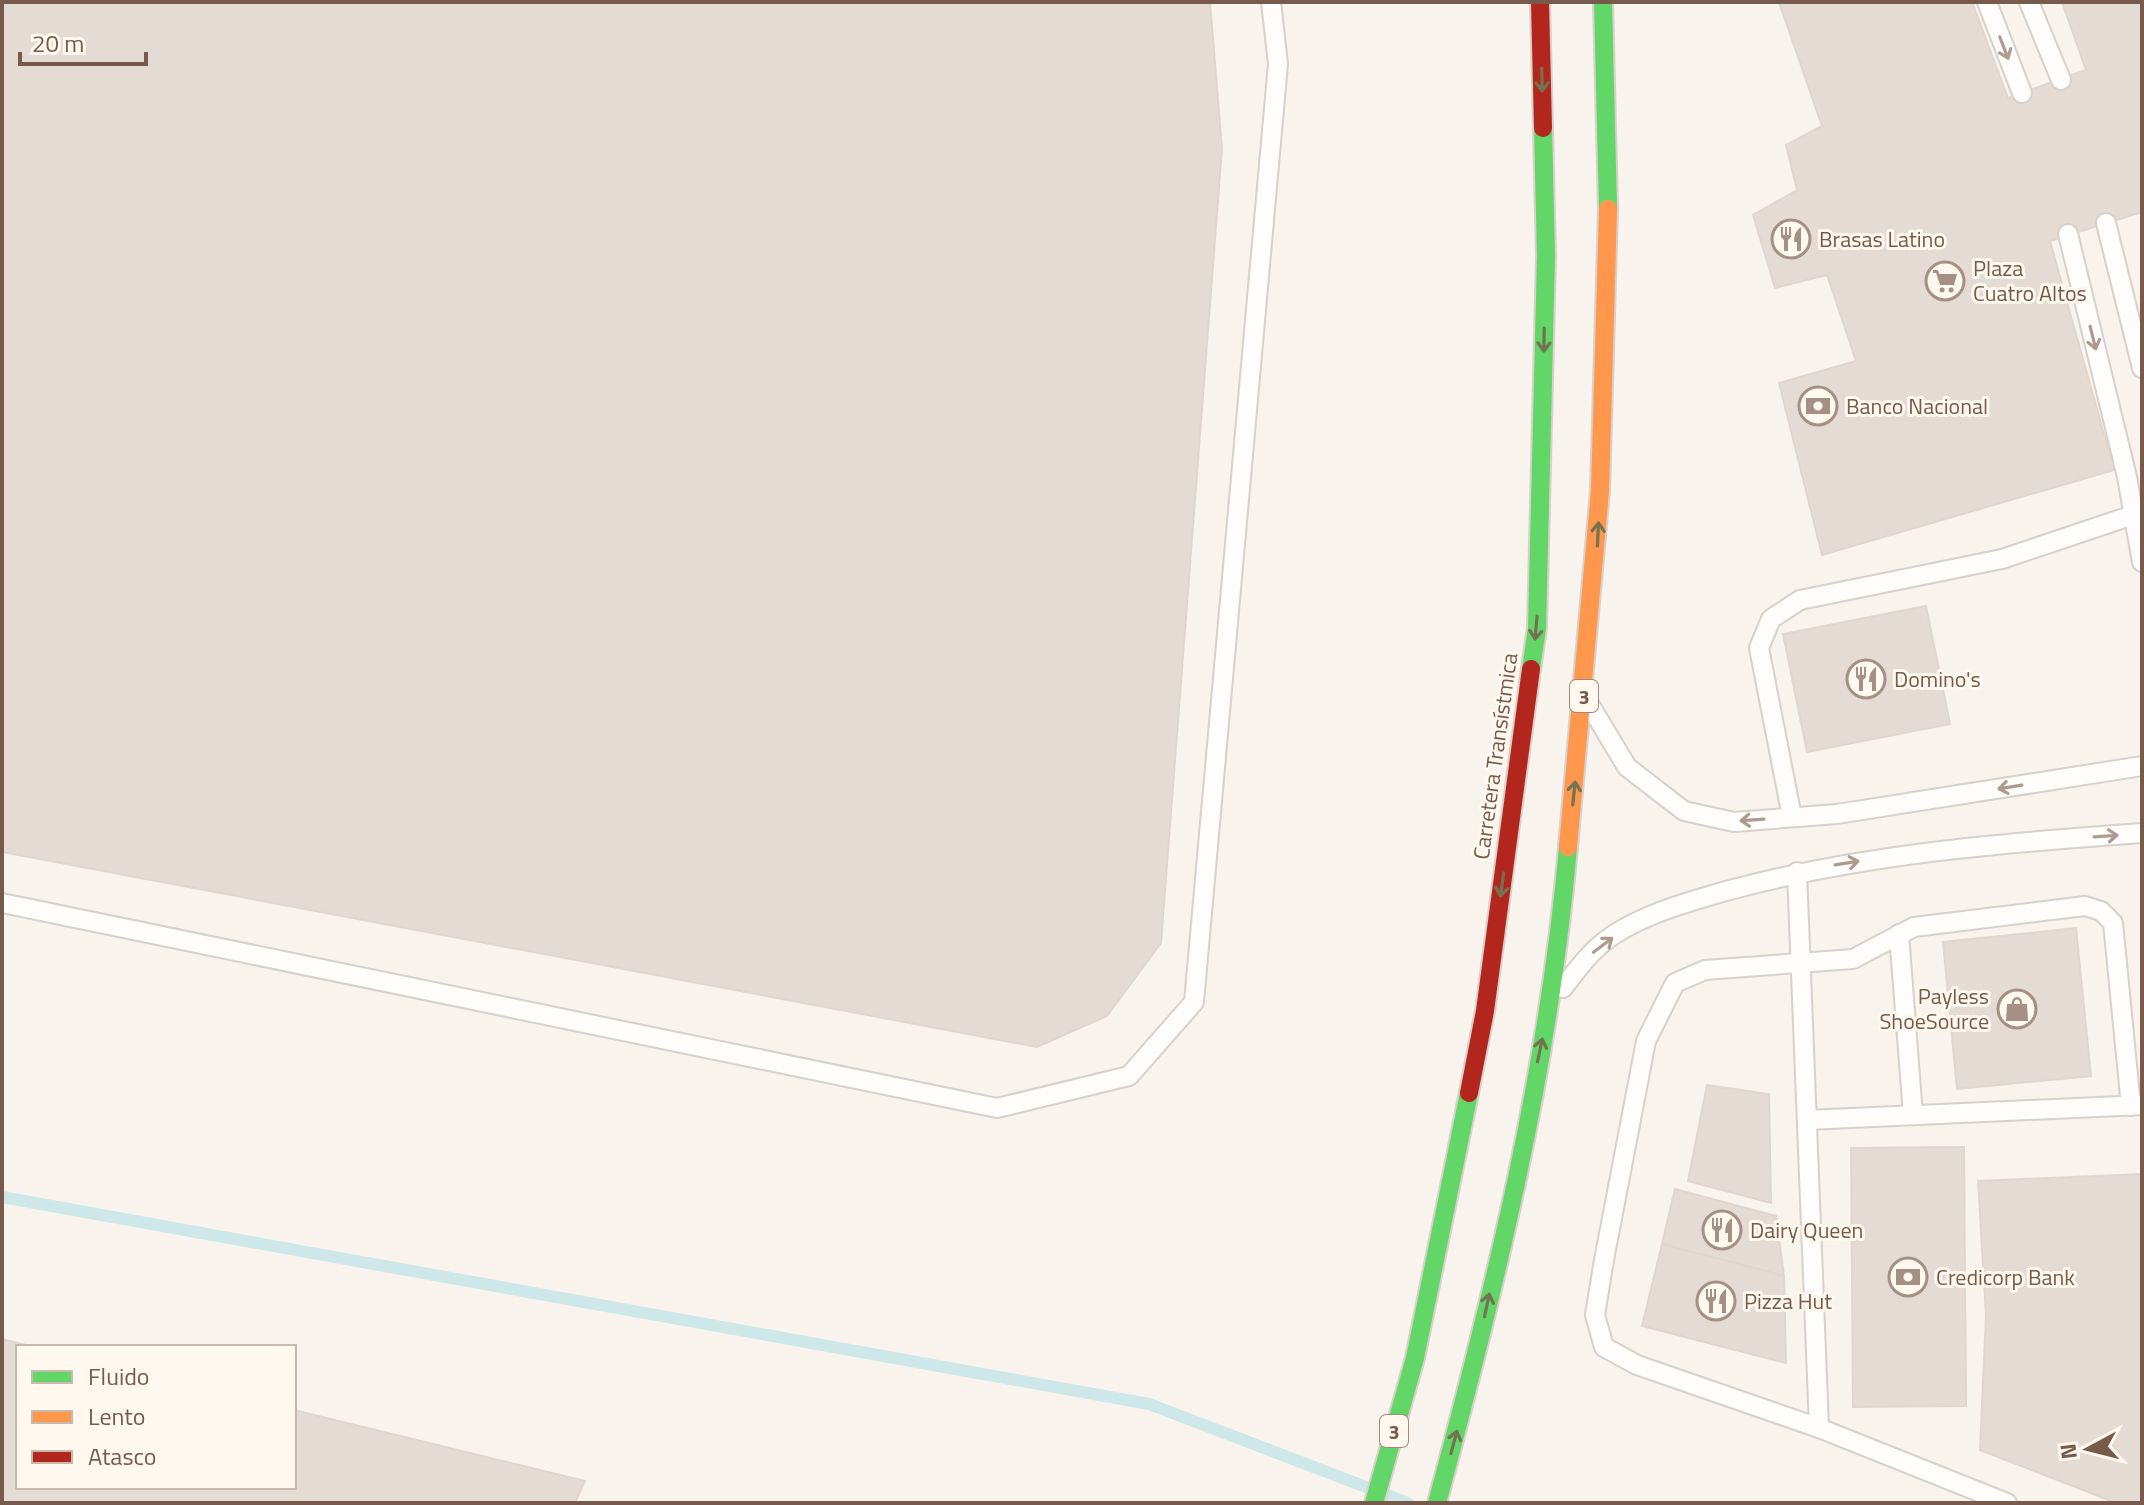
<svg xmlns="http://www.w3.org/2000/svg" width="2144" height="1505" font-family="'Titillium Web',sans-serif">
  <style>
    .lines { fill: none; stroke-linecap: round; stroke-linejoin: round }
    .stream { stroke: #cee7e9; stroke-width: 12 }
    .building { fill: #e4dbd4; stroke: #e1d6cf; stroke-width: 2 }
    .lane-casing { stroke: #d7d0cb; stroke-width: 22 }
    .fast-casing { stroke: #d9d0ca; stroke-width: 22 }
    .slow-casing { stroke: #d9d0ca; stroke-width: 22 }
    .jam-casing { stroke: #d9d0ca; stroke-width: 22 }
    .lane { stroke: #fefdfc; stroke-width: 18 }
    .fast { stroke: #63d668; stroke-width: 18 }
    .slow { stroke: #ff974d; stroke-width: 18 }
    .jam { stroke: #b3261e; stroke-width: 18 }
    .oneway { stroke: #ad9b92 }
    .oneway2 { stroke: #737351 }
    .labels { text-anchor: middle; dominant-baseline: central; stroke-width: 6; stroke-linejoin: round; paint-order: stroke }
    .shield { fill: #fff8ef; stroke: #a0897c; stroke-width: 2 }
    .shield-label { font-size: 20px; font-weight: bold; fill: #775a4b }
    .poi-label { font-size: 22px; fill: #775a4b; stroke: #fff8ef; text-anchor: start }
    .street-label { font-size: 22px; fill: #775a4b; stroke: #fff8ef }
  </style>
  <rect width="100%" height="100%" fill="#f8f3ed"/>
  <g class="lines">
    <!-- stream -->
    <path class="stream" d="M 2,1197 L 1149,1404 L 1408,1503"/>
  </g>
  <!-- building -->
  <g class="building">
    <path d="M 2,2 L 1210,2 L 1222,148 L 1161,943 L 1107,1016 L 1037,1047 L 2,852 Z"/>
    <path d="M 1779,2 L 1972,2 L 2008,98 L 2086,70 L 2062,2 L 2142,2 L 2142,212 L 2050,241 L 2114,470 L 1822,555 L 1779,383 L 1856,361 L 1827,275 L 1775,288 L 1753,215 L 1797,190 L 1786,145 L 1822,126 Z"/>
    <path d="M 1926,606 L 1950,724 L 1807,752 L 1783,634 Z"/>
    <path d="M 2076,928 L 2091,1076 L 1957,1089 L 1943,942 Z"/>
    <path d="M 1707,1085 L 1769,1094 L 1771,1203 L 1688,1181 Z"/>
    <path d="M 1964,1147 L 1966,1406 L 1853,1407 L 1851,1148 Z"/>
    <path d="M 2142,1174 L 2142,1503 L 2116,1503 L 1980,1450 L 1986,1315 L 1978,1181 Z"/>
    <path d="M 1675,1189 L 1776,1216 L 1784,1276 L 1662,1244 Z"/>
    <path d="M 1662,1244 L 1784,1276 L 1786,1363 L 1642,1326 Z"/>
    <path d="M 2,1339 L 34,1347 L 18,1347 L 18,1487 L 294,1487 L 294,1410 L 585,1481 L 575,1503 L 2,1503 Z"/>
  </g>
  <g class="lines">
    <!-- lane casing -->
    <g class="lane-casing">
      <g id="lane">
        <path d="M 1987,2 L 2022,93"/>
        <path d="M 2029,2 L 2061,80"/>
        <path d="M 2106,223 L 2142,368"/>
        <path d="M 2068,234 L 2127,477 L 2142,562"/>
        <path d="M 1591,707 L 1627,767 L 1684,811 L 1734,822 L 1837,814 L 2142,766"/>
        <path d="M 1792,817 L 1759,648 L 1771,619 L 1800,600 L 2002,559 L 2142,512"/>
        <path d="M 1797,872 L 1819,1428 L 2007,1503"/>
        <path d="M 2,903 L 997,1108 L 1129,1076 L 1194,1002 L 1278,64 L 1271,2"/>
        <path d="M 1899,934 L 1913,1115"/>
        <path d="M 1563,988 C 1574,974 1585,958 1599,946 C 1632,917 1685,903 1726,891 C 1862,854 2002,843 2142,833"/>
        <path d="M 1807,1120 L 2142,1105"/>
        <path d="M 1819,1428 L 1637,1365 L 1604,1347 L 1595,1315 L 1604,1260 L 1646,1041 L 1675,983 L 1705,970 L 1853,959 L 1914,927 L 2085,906 L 2101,911 L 2113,923 L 2131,1106"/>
      </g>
    </g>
    <!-- fast casing -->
    <g class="fast-casing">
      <g id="fast">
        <path d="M 1603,2 L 1608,209"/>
        <path d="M 1531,669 L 1537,628 L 1546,256 L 1543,128"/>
        <path d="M 1374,1503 L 1415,1358 L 1469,1093"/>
        <path d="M 1437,1503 C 1495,1288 1549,1069 1568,847"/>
      </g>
    </g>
    <!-- slow casing -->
    <g class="slow-casing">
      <path id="slow" d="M 1568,847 L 1600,491 L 1608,209"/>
    </g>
    <!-- jam casing -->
    <g class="jam-casing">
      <g id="jam">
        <path d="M 1540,2 L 1543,128"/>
        <path d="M 1469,1093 L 1485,1011 L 1531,669"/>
      </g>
    </g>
    <!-- lane -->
    <use href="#lane" class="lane"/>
    <!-- fast -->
    <use href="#fast" class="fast"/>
    <!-- slow -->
    <use href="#slow" class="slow"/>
    <!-- jam -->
    <use href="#jam" class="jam"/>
  </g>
  <!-- one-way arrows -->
  <defs><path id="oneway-shaft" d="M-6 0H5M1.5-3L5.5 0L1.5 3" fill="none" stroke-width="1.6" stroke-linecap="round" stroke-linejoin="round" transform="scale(2)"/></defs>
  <g class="oneway">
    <use href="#oneway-shaft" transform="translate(2004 48) rotate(69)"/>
    <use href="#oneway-shaft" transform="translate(2093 338) rotate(76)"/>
    <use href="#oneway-shaft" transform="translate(2010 787) rotate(171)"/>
    <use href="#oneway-shaft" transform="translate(1752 820) rotate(176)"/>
    <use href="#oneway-shaft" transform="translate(2106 836) rotate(-4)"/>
    <use href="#oneway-shaft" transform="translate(1847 863) rotate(-9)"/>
    <use href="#oneway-shaft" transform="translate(1603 945) rotate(-37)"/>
  </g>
  <g class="oneway2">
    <use href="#oneway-shaft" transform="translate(1542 80) rotate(89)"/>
    <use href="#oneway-shaft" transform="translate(1544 340) rotate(91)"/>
    <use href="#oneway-shaft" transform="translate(1598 534) rotate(-87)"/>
    <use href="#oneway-shaft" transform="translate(1536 628) rotate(95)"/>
    <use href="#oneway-shaft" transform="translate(1574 793) rotate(-84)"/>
    <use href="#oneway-shaft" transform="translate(1502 885) rotate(98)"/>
    <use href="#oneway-shaft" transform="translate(1540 1050) rotate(-78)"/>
    <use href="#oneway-shaft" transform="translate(1487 1305) rotate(-78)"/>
    <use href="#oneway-shaft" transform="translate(1454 1442) rotate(-75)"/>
  </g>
  <!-- icons -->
  <defs>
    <g id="restaurant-ring" transform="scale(2)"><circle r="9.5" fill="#fff8ef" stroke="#a49084" stroke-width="1.5"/><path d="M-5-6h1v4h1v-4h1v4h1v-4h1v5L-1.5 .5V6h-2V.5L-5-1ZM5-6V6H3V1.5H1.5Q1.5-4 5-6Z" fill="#a49084"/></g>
    <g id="supermarket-ring" transform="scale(2)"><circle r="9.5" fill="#fff8ef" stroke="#a49084" stroke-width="1.5"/><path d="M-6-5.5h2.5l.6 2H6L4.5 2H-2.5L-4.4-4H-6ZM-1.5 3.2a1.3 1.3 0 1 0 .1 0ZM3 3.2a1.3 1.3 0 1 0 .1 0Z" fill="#a49084"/></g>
    <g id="bank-ring" transform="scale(2)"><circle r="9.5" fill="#fff8ef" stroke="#a49084" stroke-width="1.5"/><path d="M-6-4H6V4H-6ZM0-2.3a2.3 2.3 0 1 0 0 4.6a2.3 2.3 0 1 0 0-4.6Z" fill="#a49084"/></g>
    <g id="shop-ring" transform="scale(2)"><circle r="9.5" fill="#fff8ef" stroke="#a49084" stroke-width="1.5"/><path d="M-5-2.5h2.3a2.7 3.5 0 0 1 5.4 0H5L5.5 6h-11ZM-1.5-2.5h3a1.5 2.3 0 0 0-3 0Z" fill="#a49084"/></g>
  </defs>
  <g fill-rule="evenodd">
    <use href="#restaurant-ring" x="1791" y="239"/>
    <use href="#supermarket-ring" x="1945" y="281"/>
    <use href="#bank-ring" x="1818" y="406"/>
    <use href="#restaurant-ring" x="1866" y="679"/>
    <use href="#shop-ring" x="2017" y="1009"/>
    <use href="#restaurant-ring" x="1722" y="1230"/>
    <use href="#bank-ring" x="1908" y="1277"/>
    <use href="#restaurant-ring" x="1716" y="1301"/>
  </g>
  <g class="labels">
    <!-- shield labels -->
    <g class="shield">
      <rect x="1570" y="680" width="28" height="32" rx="6"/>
      <rect x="1380" y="1415" width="28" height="32" rx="6"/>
    </g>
    <g class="shield-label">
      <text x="1584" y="696">3</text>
      <text x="1394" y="1431">3</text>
    </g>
    <!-- poi labels -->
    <g class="poi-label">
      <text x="1819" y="239">Brasas Latino</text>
      <text x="1973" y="268">Plaza<tspan x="1973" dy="25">Cuatro Altos</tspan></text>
      <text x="1846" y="406">Banco Nacional</text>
      <text x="1894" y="679">Domino's</text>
      <text x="1989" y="996" text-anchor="end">Payless<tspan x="1989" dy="25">ShoeSource</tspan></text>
      <text x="1750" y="1230">Dairy Queen</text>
      <text x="1936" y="1277">Credicorp Bank</text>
      <text x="1744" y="1301">Pizza Hut</text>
    </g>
    <!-- street labels -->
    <g class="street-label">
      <text transform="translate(1495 756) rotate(-82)">Carretera Transístmica</text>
    </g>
  </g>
  <!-- border -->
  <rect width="2144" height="1505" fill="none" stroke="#775a4b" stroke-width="8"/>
  <!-- legend -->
  <rect x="16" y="1345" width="280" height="144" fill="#fff8ef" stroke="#c9b9ad" stroke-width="2"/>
  <rect x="32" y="1371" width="40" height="12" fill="#63d668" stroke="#c9b9ad" stroke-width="2"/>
  <text x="88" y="1385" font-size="24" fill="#775a4b">Fluido</text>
  <rect x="32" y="1411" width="40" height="12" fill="#ff974d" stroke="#c9b9ad" stroke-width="2"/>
  <text x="88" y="1425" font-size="24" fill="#775a4b">Lento</text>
  <rect x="32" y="1451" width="40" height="12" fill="#b3261e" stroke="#c9b9ad" stroke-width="2"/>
  <text x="88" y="1465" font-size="24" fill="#775a4b">Atasco</text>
  <!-- north arrow -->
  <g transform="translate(2088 1449) rotate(263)" stroke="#fff8ef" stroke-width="6" paint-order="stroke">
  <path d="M0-6L14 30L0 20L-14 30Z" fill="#775a4b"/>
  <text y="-12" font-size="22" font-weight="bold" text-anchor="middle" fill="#775a4b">N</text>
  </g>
  <!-- scale -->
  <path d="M20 52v12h126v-12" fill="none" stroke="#775a4b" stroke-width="4"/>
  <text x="32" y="52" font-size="24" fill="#775a4b" stroke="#fff8ef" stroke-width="6" paint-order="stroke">20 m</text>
</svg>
